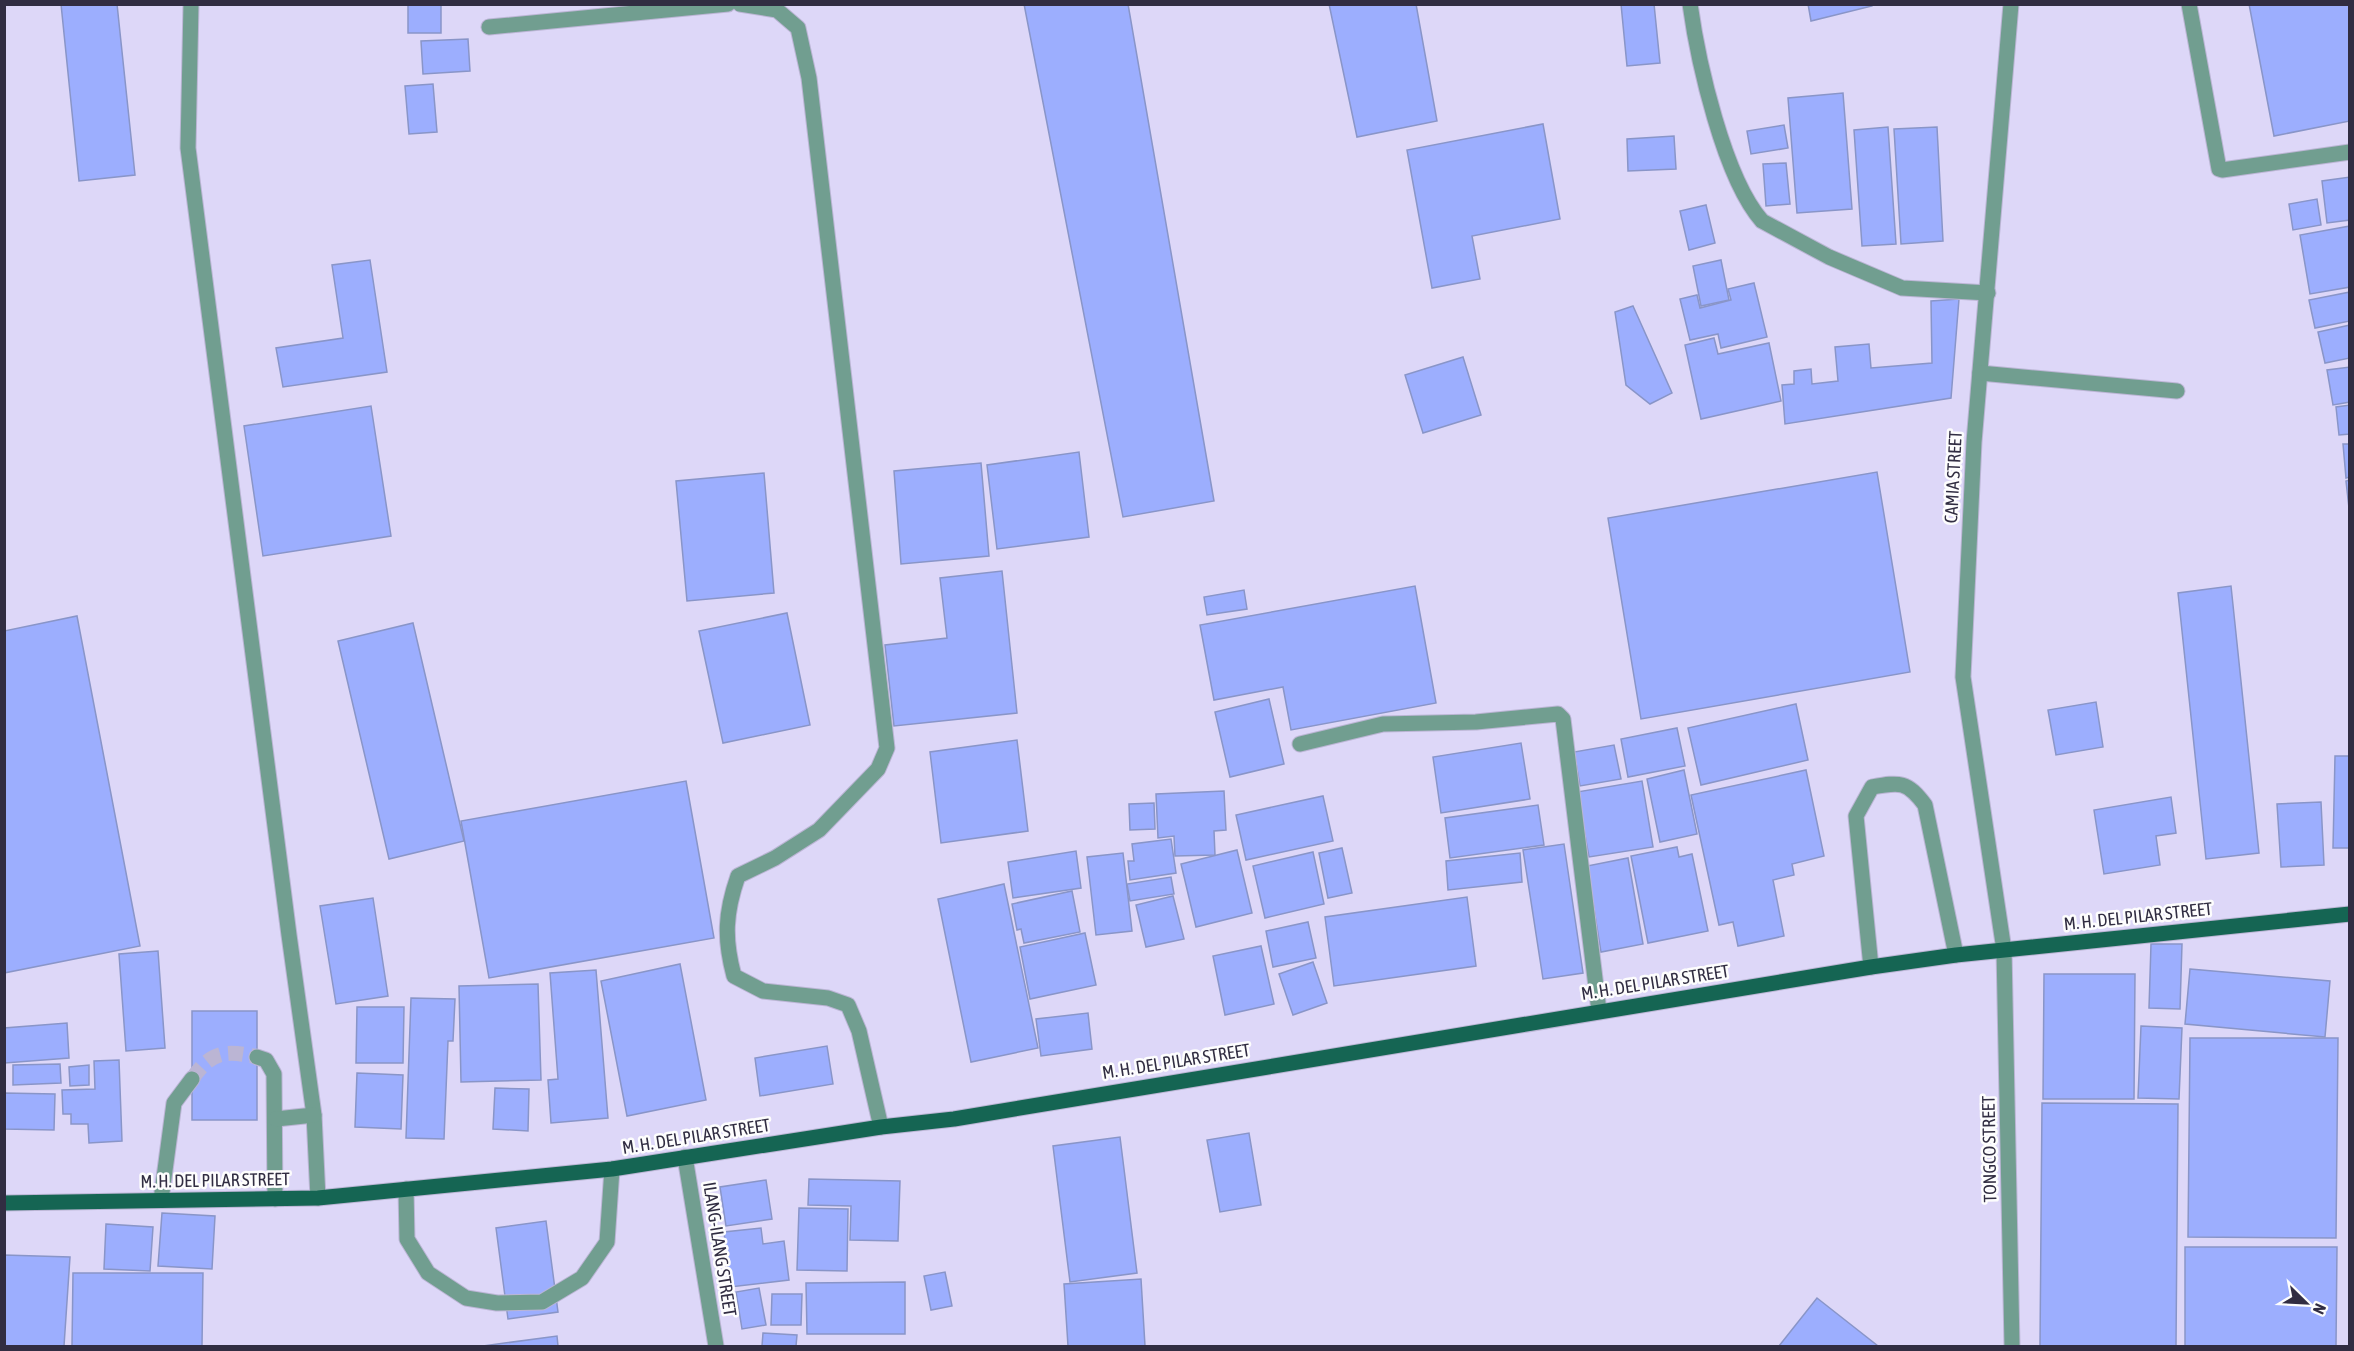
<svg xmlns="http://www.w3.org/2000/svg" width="2354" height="1351" font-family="'Asap Condensed',sans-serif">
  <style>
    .building { fill: #9caefe; stroke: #8995c8; stroke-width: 1.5 }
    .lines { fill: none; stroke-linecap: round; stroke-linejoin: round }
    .minor-tunnel { stroke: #bbb5d4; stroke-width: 15; stroke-dasharray: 15 8; stroke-linecap: butt }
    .minor-casing { stroke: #bbb5d4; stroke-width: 17 }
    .major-casing { stroke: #bbb5d4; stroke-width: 17 }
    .minor { stroke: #719e90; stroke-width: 15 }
    .major { stroke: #156553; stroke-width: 15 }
    .labels { text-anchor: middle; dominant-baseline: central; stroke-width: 5; stroke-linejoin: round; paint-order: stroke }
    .street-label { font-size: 18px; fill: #312d42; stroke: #fdfdfd }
  </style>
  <rect width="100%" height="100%" fill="#ddd7f8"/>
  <!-- building -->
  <g class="building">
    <path d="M 61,4 L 117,4 L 135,175 L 79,181 Z"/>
    <rect x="408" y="4" width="33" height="29"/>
    <path d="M 1024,4 L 1128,4 L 1214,501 L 1123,517 Z"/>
    <path d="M 1329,4 L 1416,4 L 1437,121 L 1357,137 Z"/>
    <path d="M 1621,4 L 1654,4 L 1660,63 L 1627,66 Z"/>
    <path d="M 1808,4 L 1872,4 L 1872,6 L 1811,21 Z"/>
    <path d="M 2249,4 L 2350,4 L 2350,121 L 2274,136 Z"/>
    <path d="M 468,39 L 470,71 L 423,74 L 421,41 Z"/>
    <path d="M 433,84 L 437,132 L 409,134 L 405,86 Z"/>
    <path d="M 1843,93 L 1852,209 L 1797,213 L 1788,98 Z"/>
    <path d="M 1543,124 L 1560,219 L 1472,236 L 1480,279 L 1432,288 L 1407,150 Z"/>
    <path d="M 1784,125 L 1788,148 L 1751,154 L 1747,131 Z"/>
    <path d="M 1888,127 L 1896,244 L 1862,246 L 1854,130 Z"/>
    <path d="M 1937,127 L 1943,241 L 1901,244 L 1894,129 Z"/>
    <path d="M 1674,136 L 1676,169 L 1628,171 L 1627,139 Z"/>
    <path d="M 1786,163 L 1790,204 L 1766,206 L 1763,164 Z"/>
    <path d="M 2350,177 L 2350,220 L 2327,223 L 2322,181 Z"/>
    <path d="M 2317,199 L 2321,225 L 2293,230 L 2289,204 Z"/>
    <path d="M 1706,205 L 1715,243 L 1689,250 L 1680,211 Z"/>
    <path d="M 2350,226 L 2350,287 L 2310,294 L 2300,235 Z"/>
    <path d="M 370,260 L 387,372 L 283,387 L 276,348 L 343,338 L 332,265 Z"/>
    <path d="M 1721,260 L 1729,300 L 1701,306 L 1693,266 Z"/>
    <path d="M 1754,283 L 1767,337 L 1721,348 L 1718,334 L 1690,340 L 1680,299 L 1697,295 L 1700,308 L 1731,300 L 1728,289 Z"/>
    <path d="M 2350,292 L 2350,321 L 2315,328 L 2309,300 Z"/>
    <path d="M 1959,299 L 1951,398 L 1785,424 L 1782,385 L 1794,384 L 1794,371 L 1811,369 L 1812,384 L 1838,381 L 1835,347 L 1869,344 L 1871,368 L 1932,363 L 1931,301 Z"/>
    <path d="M 1633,306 L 1672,393 L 1650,404 L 1626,385 L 1615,312 Z"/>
    <path d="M 2350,325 L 2350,358 L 2325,363 L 2318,332 Z"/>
    <path d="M 1714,338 L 1718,354 L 1769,343 L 1781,401 L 1701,419 L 1685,345 Z"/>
    <path d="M 1463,357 L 1481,415 L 1423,433 L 1405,375 Z"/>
    <path d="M 2350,367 L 2350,402 L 2333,405 L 2327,370 Z"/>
    <path d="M 2350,405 L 2350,434 L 2339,435 L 2336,407 Z"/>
    <path d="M 371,406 L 391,536 L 263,556 L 244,426 Z"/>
    <path d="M 2343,444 L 2350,444 L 2350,477 L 2346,478 Z"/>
    <path d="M 1079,452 L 1089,537 L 997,549 L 987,465 Z"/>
    <path d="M 981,463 L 989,556 L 901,564 L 894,471 Z"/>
    <path d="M 1877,472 L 1910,672 L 1641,719 L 1608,518 Z"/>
    <path d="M 764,473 L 774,593 L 687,601 L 676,481 Z"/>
    <path d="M 2350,480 L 2350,517 L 2346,481 Z"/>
    <path d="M 1002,571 L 1017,713 L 894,726 L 885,645 L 947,638 L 940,578 Z"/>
    <path d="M 1415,586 L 1436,703 L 1291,730 L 1283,687 L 1214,700 L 1200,625 Z"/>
    <path d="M 2231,586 L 2259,853 L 2206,859 L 2178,593 Z"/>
    <path d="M 1244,590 L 1247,609 L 1207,615 L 1204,597 Z"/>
    <path d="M 787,613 L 810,725 L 723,743 L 699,631 Z"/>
    <path d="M 77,616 L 140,946 L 4,973 L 4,631 Z"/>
    <path d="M 413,623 L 464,841 L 389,859 L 338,641 Z"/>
    <path d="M 1269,699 L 1284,764 L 1230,777 L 1215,712 Z"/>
    <path d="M 2096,702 L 2103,747 L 2056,755 L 2048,710 Z"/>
    <path d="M 1796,704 L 1808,760 L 1701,785 L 1688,728 Z"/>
    <path d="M 1677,728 L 1685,766 L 1628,777 L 1621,739 Z"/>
    <path d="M 1017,740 L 1028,831 L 941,843 L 930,752 Z"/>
    <path d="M 1521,743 L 1530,799 L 1441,813 L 1433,757 Z"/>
    <path d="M 1614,745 L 1621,779 L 1580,786 L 1574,752 Z"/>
    <path d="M 2335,756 L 2350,756 L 2350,848 L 2333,848 Z"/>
    <path d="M 1684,770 L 1697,834 L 1660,842 L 1647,779 Z"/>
    <path d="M 1806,770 L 1824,856 L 1792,864 L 1794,875 L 1773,880 L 1784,936 L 1738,946 L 1733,922 L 1719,925 L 1691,795 Z"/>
    <path d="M 686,781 L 714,938 L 489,978 L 461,821 Z"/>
    <path d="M 1642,781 L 1653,847 L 1589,857 L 1577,792 Z"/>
    <path d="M 1224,791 L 1226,830 L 1214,831 L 1215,855 L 1175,856 L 1174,836 L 1158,838 L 1156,794 Z"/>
    <path d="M 1323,796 L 1333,841 L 1246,860 L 1236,815 Z"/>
    <path d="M 2171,797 L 2176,833 L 2156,836 L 2160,865 L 2104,874 L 2094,810 Z"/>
    <path d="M 2321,802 L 2324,865 L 2281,867 L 2277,804 Z"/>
    <path d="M 1154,803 L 1155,829 L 1130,830 L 1129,804 Z"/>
    <path d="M 1538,805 L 1544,845 L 1450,858 L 1445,818 Z"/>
    <path d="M 1171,839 L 1176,873 L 1130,880 L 1128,861 L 1134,861 L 1132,844 Z"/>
    <path d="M 1564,844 L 1583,973 L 1543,979 L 1523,850 Z"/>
    <path d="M 1677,847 L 1679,857 L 1692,854 L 1708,931 L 1648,943 L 1631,856 Z"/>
    <path d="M 1342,848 L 1352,893 L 1328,898 L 1319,853 Z"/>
    <path d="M 1237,850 L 1252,913 L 1196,927 L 1181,864 Z"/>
    <path d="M 1076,851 L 1081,888 L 1013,898 L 1008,862 Z"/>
    <path d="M 1313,852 L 1324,904 L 1265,918 L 1253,866 Z"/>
    <path d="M 1123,853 L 1132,931 L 1096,935 L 1087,857 Z"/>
    <path d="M 1520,853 L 1522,882 L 1448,890 L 1446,861 Z"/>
    <path d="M 1628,858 L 1643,944 L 1601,952 L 1587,866 Z"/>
    <path d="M 1171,877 L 1174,894 L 1130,901 L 1127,884 Z"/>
    <path d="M 1004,884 L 1038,1048 L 971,1062 L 938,899 Z"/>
    <path d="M 1072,891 L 1080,932 L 1024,943 L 1021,929 L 1017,930 L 1012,904 Z"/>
    <path d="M 1173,896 L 1184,939 L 1146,947 L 1136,905 Z"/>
    <path d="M 1467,897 L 1476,966 L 1334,986 L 1325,917 Z"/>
    <path d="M 373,898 L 388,996 L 336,1004 L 320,906 Z"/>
    <path d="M 1308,922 L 1316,958 L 1273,967 L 1266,931 Z"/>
    <path d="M 1085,933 L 1096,985 L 1030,999 L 1020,947 Z"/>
    <path d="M 2151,944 L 2182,944 L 2180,1009 L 2149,1008 Z"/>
    <path d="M 1261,946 L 1274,1004 L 1225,1015 L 1213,956 Z"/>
    <path d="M 158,951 L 165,1048 L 126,1051 L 119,954 Z"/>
    <path d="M 1313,962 L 1327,1003 L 1293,1015 L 1279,974 Z"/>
    <path d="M 680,964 L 706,1100 L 627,1116 L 601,981 Z"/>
    <path d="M 2190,969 L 2330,981 L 2325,1037 L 2185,1024 Z"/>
    <path d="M 596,970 L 608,1118 L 551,1123 L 548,1080 L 558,1079 L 550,973 Z"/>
    <path d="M 2044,974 L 2135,974 L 2134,1099 L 2043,1099 Z"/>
    <path d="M 538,984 L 541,1080 L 461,1082 L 459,986 Z"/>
    <path d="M 411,998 L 455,999 L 453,1041 L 448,1041 L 444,1139 L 406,1138 Z"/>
    <path d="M 357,1007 L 404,1007 L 403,1063 L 356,1063 Z"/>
    <rect x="192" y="1011" width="65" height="109"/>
    <path d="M 1088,1013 L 1092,1049 L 1041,1056 L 1036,1019 Z"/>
    <path d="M 67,1023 L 69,1058 L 5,1063 L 4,1028 Z"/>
    <path d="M 2141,1026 L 2182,1028 L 2179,1099 L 2138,1098 Z"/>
    <path d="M 2190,1038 L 2338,1038 L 2336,1238 L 2188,1237 Z"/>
    <path d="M 827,1046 L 833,1084 L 760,1096 L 755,1058 Z"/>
    <path d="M 119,1060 L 122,1141 L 89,1143 L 88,1124 L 71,1124 L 71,1114 L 63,1114 L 62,1090 L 95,1089 L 94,1061 Z"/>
    <path d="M 60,1064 L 61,1083 L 13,1085 L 13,1065 Z"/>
    <path d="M 89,1065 L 89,1085 L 70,1086 L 69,1067 Z"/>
    <path d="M 357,1073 L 403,1075 L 401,1129 L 355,1127 Z"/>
    <path d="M 495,1088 L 529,1089 L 528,1131 L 493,1129 Z"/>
    <path d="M 4,1093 L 55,1094 L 54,1130 L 4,1129 Z"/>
    <path d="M 2042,1103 L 2178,1104 L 2176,1346 L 2040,1346 Z"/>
    <path d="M 1249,1133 L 1261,1205 L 1220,1212 L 1207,1140 Z"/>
    <path d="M 1120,1137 L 1137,1273 L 1070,1282 L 1053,1146 Z"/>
    <path d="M 809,1179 L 900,1181 L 898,1241 L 850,1240 L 851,1206 L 808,1205 Z"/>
    <path d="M 766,1180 L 772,1219 L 726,1226 L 720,1187 Z"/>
    <path d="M 799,1208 L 848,1209 L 847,1271 L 797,1270 Z"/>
    <path d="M 162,1213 L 215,1216 L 212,1269 L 158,1266 Z"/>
    <path d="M 546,1221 L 558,1312 L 508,1319 L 496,1228 Z"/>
    <path d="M 106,1224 L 153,1227 L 150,1271 L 104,1269 Z"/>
    <path d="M 761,1228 L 763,1244 L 784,1241 L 789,1280 L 730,1287 L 724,1232 Z"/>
    <path d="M 2185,1247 L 2337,1247 L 2336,1346 L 2185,1346 Z"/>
    <path d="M 4,1255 L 70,1257 L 64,1346 L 4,1346 Z"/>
    <path d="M 945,1272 L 952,1306 L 931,1310 L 924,1276 Z"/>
    <path d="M 73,1273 L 203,1273 L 202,1346 L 72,1346 Z"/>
    <path d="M 1141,1279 L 1145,1346 L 1068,1346 L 1064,1284 Z"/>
    <path d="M 905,1282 L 905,1334 L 807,1334 L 806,1283 Z"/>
    <path d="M 759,1288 L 766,1325 L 742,1329 L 736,1292 Z"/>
    <path d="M 772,1294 L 802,1294 L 801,1325 L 771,1325 Z"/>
    <path d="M 1817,1298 L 1878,1346 L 1779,1346 Z"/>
    <path d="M 763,1333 L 797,1335 L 796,1346 L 762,1346 Z"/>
    <path d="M 557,1336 L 558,1346 L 483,1346 Z"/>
  </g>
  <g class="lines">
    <!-- minor-tunnel -->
    <path class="minor-tunnel" d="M 192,1079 C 211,1051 226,1050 257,1057"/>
    <!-- minor casing -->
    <g class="minor-casing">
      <g id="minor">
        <path d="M 191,4 L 188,148 L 289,935 L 314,1115 L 318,1198"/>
        <path d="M 740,4 L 777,10 L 798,28 L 809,78 L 887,748 L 878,769 L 819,830 L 775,858 L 738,876 C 725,913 724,939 734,976 L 763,991 L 828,998 L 848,1005 L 859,1031 L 881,1127"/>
        <path d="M 1690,4 C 1698,62 1724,178 1762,221 L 1829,257 L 1902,288 L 1988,293"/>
        <path d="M 2011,4 L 1974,442 L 1963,677 L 2004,950 L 2012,1346"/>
        <path d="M 2189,4 L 2219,169 L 2222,170 L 2350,152"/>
        <path d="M 489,27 L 728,4"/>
        <path d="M 1980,373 L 2177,391"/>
        <path d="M 1300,744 L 1383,724 L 1476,722 L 1558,714 L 1563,719 L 1599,1011"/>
        <path d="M 1871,967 L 1856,816 L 1872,787 C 1900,782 1907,781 1925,805 L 1956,955"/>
        <path d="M 257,1057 L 266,1060 L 274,1074 L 275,1199"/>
        <path d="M 276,1119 L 314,1115"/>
        <path d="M 685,1157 L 716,1346"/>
        <path d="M 406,1189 L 407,1239 L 428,1273 L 466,1298 L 497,1303 L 542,1302 L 582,1278 L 607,1242 L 612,1169"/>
        <path d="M 161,1200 L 174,1103 L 192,1079"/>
      </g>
    </g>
    <!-- major casing -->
    <g class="major-casing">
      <path id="major" d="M 4,1203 L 318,1198 L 612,1169 L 881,1127 L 954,1119 L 1871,967 L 1956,955 L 2350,914"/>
    </g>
    <!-- minor -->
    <use href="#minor" class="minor"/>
    <!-- major -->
    <use href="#major" class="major"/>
  </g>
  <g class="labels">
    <!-- street labels -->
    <g class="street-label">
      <text transform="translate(1953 477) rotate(-87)">CAMIA STREET</text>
      <text transform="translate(2138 916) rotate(-6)">M. H. DEL PILAR STREET</text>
      <text transform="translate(1655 982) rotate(-9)">M. H. DEL PILAR STREET</text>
      <text transform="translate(1176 1061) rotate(-9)">M. H. DEL PILAR STREET</text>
      <text transform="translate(696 1136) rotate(-9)">M. H. DEL PILAR STREET</text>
      <text transform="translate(1989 1149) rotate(-91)">TONGCO STREET</text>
      <text transform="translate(215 1180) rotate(-1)">M. H. DEL PILAR STREET</text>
      <text transform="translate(720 1249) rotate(81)">ILANG-ILANG STREET</text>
    </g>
  </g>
  <!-- border -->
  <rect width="2354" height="1351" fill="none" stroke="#312d42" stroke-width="12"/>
  <!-- north arrow -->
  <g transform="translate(2306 1303) rotate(114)" stroke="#fdfdfd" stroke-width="4.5" paint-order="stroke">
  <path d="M0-4.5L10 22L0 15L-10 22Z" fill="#312d42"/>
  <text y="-9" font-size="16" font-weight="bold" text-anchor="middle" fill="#312d42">N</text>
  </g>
</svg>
